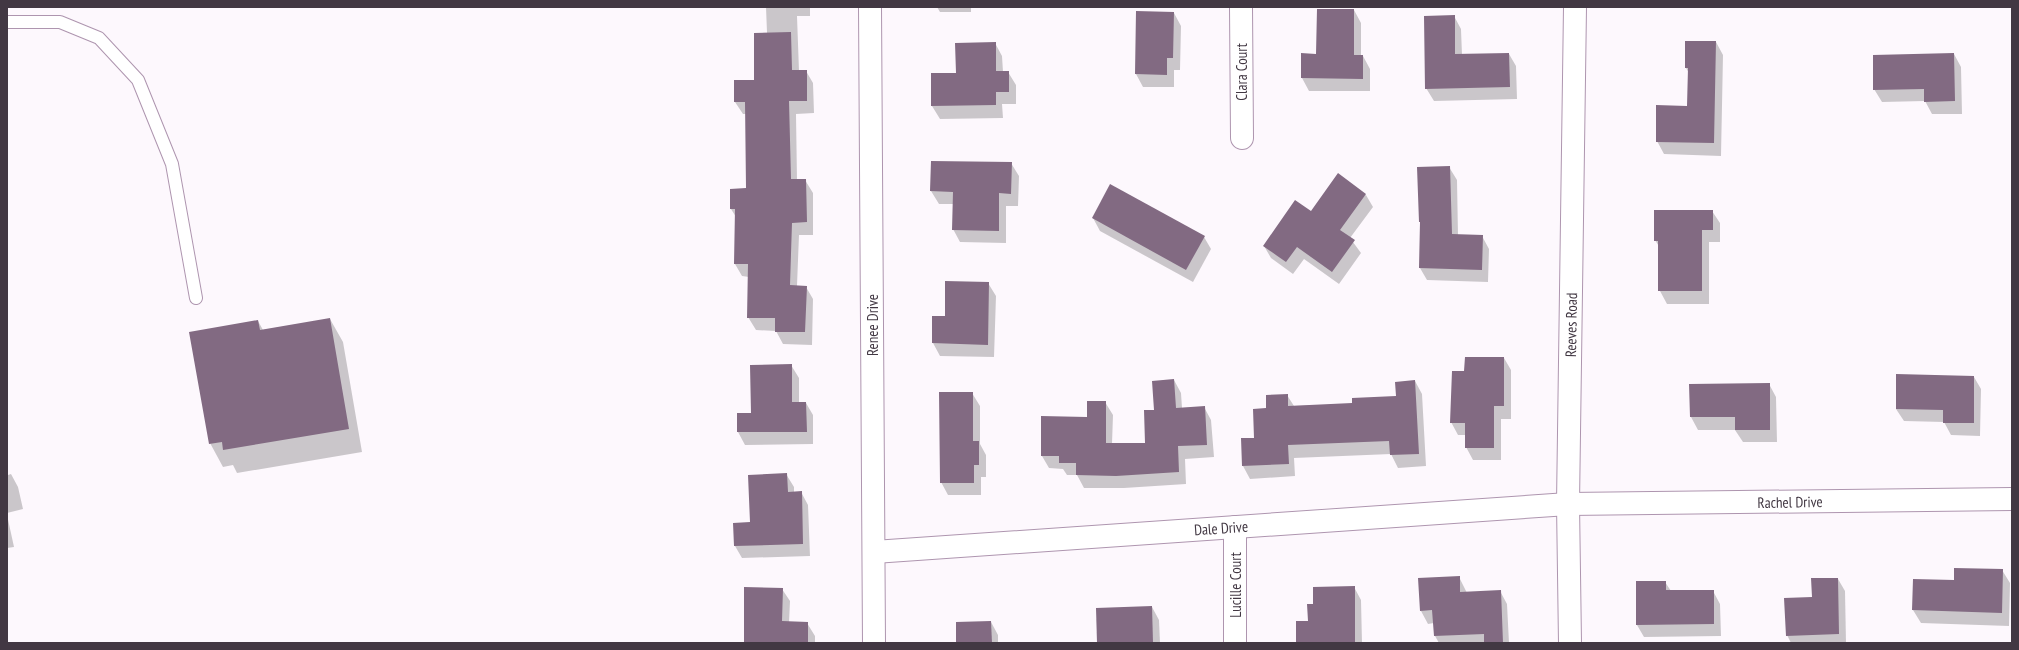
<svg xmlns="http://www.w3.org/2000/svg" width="2019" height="650" font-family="'PT Sans Narrow',sans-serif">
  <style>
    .shadow { fill: #0003 }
    .building { fill: #826a82 }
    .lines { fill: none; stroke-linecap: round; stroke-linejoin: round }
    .lane-casing { stroke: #ae95af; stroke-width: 14 }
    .street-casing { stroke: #ae95af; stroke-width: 24 }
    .lane { stroke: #fff; stroke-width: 12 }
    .street { stroke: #fff; stroke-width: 22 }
    .labels { text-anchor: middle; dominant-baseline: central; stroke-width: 4; stroke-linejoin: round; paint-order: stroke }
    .street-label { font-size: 15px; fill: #423843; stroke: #fff }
  </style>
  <rect width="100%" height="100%" fill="#fdf8fd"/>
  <!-- shadow -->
  <g class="shadow">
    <path d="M 766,7 L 810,7 L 810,16 L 797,16 L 799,71 L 806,71 L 813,83 L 814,113 L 796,114 L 797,180 L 805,180 L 813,193 L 813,235 L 799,235 L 797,286 L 806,287 L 813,299 L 812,345 L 783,344 L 776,331 L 756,330 L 748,317 L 749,277 L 742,276 L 735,264 L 736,217 L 731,209 L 747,189 L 746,114 L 743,114 L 735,102 L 755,81 L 767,33 Z"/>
    <path d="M 937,7 L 971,7 L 971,12 L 940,12 Z"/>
    <path d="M 1354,10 L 1361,23 L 1361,56 L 1363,56 L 1370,69 L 1370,91 L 1309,91 L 1302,78 L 1317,55 Z"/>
    <path d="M 1137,12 L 1174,13 L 1181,26 L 1180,70 L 1174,70 L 1174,87 L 1143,87 L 1136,74 Z"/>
    <path d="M 1454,16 L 1461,29 L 1462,55 L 1509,54 L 1516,66 L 1517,99 L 1434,101 L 1426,88 Z"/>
    <path d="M 1716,42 L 1723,55 L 1721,156 L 1664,154 L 1657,141 L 1688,107 L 1689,73 L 1686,68 Z"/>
    <path d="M 995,43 L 1002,56 L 1003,72 L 1008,72 L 1016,85 L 1016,104 L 1002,104 L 1003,118 L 940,119 L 932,106 L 932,74 L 957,74 Z"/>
    <path d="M 1954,54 L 1961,67 L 1962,114 L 1932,114 L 1925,101 L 1882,102 L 1874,89 Z"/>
    <path d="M 1011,163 L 1019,176 L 1018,206 L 1006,206 L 1006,243 L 960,242 L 953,229 L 954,204 L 939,204 L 931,191 Z"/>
    <path d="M 1449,167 L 1457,180 L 1458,235 L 1482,236 L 1489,249 L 1488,282 L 1427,280 L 1420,268 L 1421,224 L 1420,222 Z"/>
    <path d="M 1366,195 L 1373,207 L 1350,238 L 1361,253 L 1339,284 L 1304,259 L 1293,274 L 1271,258 L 1264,246 L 1311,212 Z"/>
    <path d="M 1712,211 L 1720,223 L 1720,242 L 1709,242 L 1709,304 L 1667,304 L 1660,291 L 1660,248 L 1655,240 Z"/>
    <path d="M 1093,218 L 1204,237 L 1211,249 L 1193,282 L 1100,231 Z"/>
    <path d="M 988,283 L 996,296 L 994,357 L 940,356 L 933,343 L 933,317 L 946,317 Z"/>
    <path d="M 330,319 L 343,342 L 362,452 L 237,473 L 233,465 L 223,467 L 210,443 L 258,321 L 263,330 Z"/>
    <path d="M 1504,358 L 1511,370 L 1511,419 L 1501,419 L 1501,460 L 1473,460 L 1466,447 L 1466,435 L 1458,435 L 1451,422 L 1465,372 Z"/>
    <path d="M 791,365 L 799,378 L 799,403 L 806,403 L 813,415 L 813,444 L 745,445 L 738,432 Z"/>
    <path d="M 1974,377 L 1981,389 L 1980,436 L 1951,435 L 1944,422 L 1904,421 L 1896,409 Z"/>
    <path d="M 1174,380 L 1181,393 L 1182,408 L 1204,407 L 1211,420 L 1214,457 L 1185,459 L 1186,484 L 1124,488 L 1084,488 L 1077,475 L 1067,475 L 1063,469 L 1049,468 L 1042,456 L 1105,402 L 1113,415 L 1112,444 L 1147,444 L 1155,411 Z"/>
    <path d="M 1415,381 L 1422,394 L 1426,466 L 1398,468 L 1391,454 L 1294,458 L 1295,476 L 1250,479 L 1243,466 L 1267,409 L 1287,395 L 1294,406 L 1353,404 L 1397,397 Z"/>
    <path d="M 1769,384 L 1776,397 L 1777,442 L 1743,442 L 1735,430 L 1698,430 L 1691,417 L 1690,385 Z"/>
    <path d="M 972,393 L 980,406 L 980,444 L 986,455 L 986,477 L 981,477 L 981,495 L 948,495 L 941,482 Z"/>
    <path d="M 7,470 L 8,475 L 11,474 L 18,487 L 23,509 L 7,513 Z"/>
    <path d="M 786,474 L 794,487 L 794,492 L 801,492 L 808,505 L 810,556 L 742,558 L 735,546 Z"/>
    <path d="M 7,515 L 14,547 L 7,548 Z"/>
    <path d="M 2002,570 L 2010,583 L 2009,626 L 1921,623 L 1913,610 L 1914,580 L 1955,581 Z"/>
    <path d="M 1459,577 L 1467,593 L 1500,591 L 1507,604 L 1509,643 L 1439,643 L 1435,636 L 1434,623 L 1428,624 L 1421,611 Z"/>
    <path d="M 1838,579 L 1845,591 L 1846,643 L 1791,643 L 1787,635 L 1813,598 Z"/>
    <path d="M 1665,582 L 1671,591 L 1713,591 L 1720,604 L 1721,636 L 1644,637 L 1637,625 Z"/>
    <path d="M 1354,587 L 1361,600 L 1362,643 L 1297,643 L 1309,622 L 1314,605 Z"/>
    <path d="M 782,589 L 790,601 L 789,623 L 807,623 L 815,636 L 815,643 L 745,643 Z"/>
    <path d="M 1152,607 L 1159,620 L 1160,643 L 1098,643 Z"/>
    <path d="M 991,622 L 998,635 L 998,643 L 957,643 Z"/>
  </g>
  <!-- building -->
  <g class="building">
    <path d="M 1317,9 L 1354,9 L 1354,55 L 1363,55 L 1363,79 L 1301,78 L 1301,53 L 1316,54 Z"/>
    <path d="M 1136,11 L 1174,12 L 1173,58 L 1167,58 L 1167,75 L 1135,74 Z"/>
    <path d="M 1455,15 L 1455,54 L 1509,53 L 1510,87 L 1425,89 L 1424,16 Z"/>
    <path d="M 791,32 L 792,70 L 807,70 L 807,101 L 789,101 L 791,179 L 806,179 L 807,222 L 792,223 L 790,285 L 807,286 L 805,332 L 775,332 L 775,318 L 747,318 L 748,264 L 734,264 L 735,209 L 730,209 L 730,189 L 746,188 L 745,102 L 734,102 L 734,80 L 754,80 L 754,33 Z"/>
    <path d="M 1685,41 L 1716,41 L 1714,143 L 1656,142 L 1656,105 L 1687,106 L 1688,68 L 1685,68 Z"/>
    <path d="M 996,42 L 996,71 L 1009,71 L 1009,92 L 996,92 L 996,105 L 931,106 L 931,73 L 956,73 L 955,43 Z"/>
    <path d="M 1954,53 L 1955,101 L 1924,102 L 1924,89 L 1873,90 L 1873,55 Z"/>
    <path d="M 931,161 L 1012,162 L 1011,194 L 999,193 L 999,231 L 952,230 L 953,192 L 930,191 Z"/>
    <path d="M 1450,166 L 1452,234 L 1483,235 L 1482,270 L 1419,268 L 1420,222 L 1419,222 L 1417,167 Z"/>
    <path d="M 1338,173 L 1366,194 L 1340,230 L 1355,240 L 1332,272 L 1297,247 L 1286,262 L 1263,246 L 1295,200 L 1311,211 Z"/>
    <path d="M 1110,184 L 1205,236 L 1186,270 L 1092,218 Z"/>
    <path d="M 1654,210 L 1713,210 L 1713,230 L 1702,230 L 1702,291 L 1658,291 L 1658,241 L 1654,241 Z"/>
    <path d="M 945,281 L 989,282 L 988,345 L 932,343 L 932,316 L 945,316 Z"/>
    <path d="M 330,318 L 349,429 L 223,450 L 222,442 L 209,444 L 189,332 L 258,320 L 260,330 Z"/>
    <path d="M 1465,357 L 1504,357 L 1504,406 L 1494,406 L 1494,448 L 1465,448 L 1465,423 L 1450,423 L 1452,371 L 1464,371 Z"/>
    <path d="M 792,364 L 792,402 L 806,402 L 807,432 L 737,432 L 737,413 L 751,413 L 750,365 Z"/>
    <path d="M 1896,374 L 1974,376 L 1974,423 L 1943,423 L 1943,410 L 1896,409 Z"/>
    <path d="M 1174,379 L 1176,408 L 1205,406 L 1207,445 L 1178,446 L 1179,472 L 1116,476 L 1076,475 L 1076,463 L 1059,463 L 1059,456 L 1041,456 L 1041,416 L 1087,417 L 1087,401 L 1106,401 L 1106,443 L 1145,443 L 1144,410 L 1154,410 L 1152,381 Z"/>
    <path d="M 1415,380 L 1419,454 L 1390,455 L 1389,441 L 1288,445 L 1289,464 L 1242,466 L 1241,438 L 1254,438 L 1253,409 L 1266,408 L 1266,395 L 1288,394 L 1288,406 L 1352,403 L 1352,398 L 1396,396 L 1395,382 Z"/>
    <path d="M 1770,383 L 1770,430 L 1735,430 L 1735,417 L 1690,417 L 1689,384 Z"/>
    <path d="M 939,392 L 973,392 L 973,441 L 979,441 L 979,465 L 974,465 L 974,483 L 940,483 Z"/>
    <path d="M 787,473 L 788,492 L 802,491 L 803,544 L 734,546 L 733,523 L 750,522 L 748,475 Z"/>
    <path d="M 1954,568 L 2003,569 L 2002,613 L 1912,610 L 1913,579 L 1954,580 Z"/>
    <path d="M 1460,576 L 1460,592 L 1501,590 L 1503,643 L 1484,643 L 1484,634 L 1434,636 L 1432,610 L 1420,611 L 1418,578 Z"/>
    <path d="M 1811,578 L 1838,578 L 1839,634 L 1786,636 L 1784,598 L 1812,597 Z"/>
    <path d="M 1636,581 L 1666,581 L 1666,590 L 1714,590 L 1714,624 L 1636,625 Z"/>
    <path d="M 1355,586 L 1355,643 L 1296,643 L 1296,621 L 1308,621 L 1307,604 L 1313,604 L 1313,587 Z"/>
    <path d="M 744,587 L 783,588 L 782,621 L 808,622 L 808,643 L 744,643 Z"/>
    <path d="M 1152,606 L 1153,643 L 1097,643 L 1096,608 Z"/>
    <path d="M 991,621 L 992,643 L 956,643 L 956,622 Z"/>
  </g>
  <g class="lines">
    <!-- lane casing -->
    <g class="lane-casing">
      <path id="lane" d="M 7,22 L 60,22 L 99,38 L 138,80 L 172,164 L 196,298"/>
    </g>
    <!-- street casing -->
    <g class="street-casing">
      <g id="street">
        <path d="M 870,7 L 874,643"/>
        <path d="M 1241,7 L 1242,138"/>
        <path d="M 874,552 L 1568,504 L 2012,499"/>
        <path d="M 1235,643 L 1235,527"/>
        <path d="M 1570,643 L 1568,504 L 1575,7"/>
      </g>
    </g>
    <!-- lane -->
    <use href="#lane" class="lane"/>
    <!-- street -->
    <use href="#street" class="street"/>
  </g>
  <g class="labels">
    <!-- street labels -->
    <g class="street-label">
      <text transform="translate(1241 72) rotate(-90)">Clara Court</text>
      <text transform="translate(872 325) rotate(-90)">Renee Drive</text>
      <text transform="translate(1571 325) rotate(-89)">Reeves Road</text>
      <text transform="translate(1790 502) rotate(-1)">Rachel Drive</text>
      <text transform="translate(1221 528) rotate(-4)">Dale Drive</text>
      <text transform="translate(1235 585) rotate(-90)">Lucille Court</text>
    </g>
  </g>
  <!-- border -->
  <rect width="2019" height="650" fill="none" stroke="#423843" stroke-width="16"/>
</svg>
